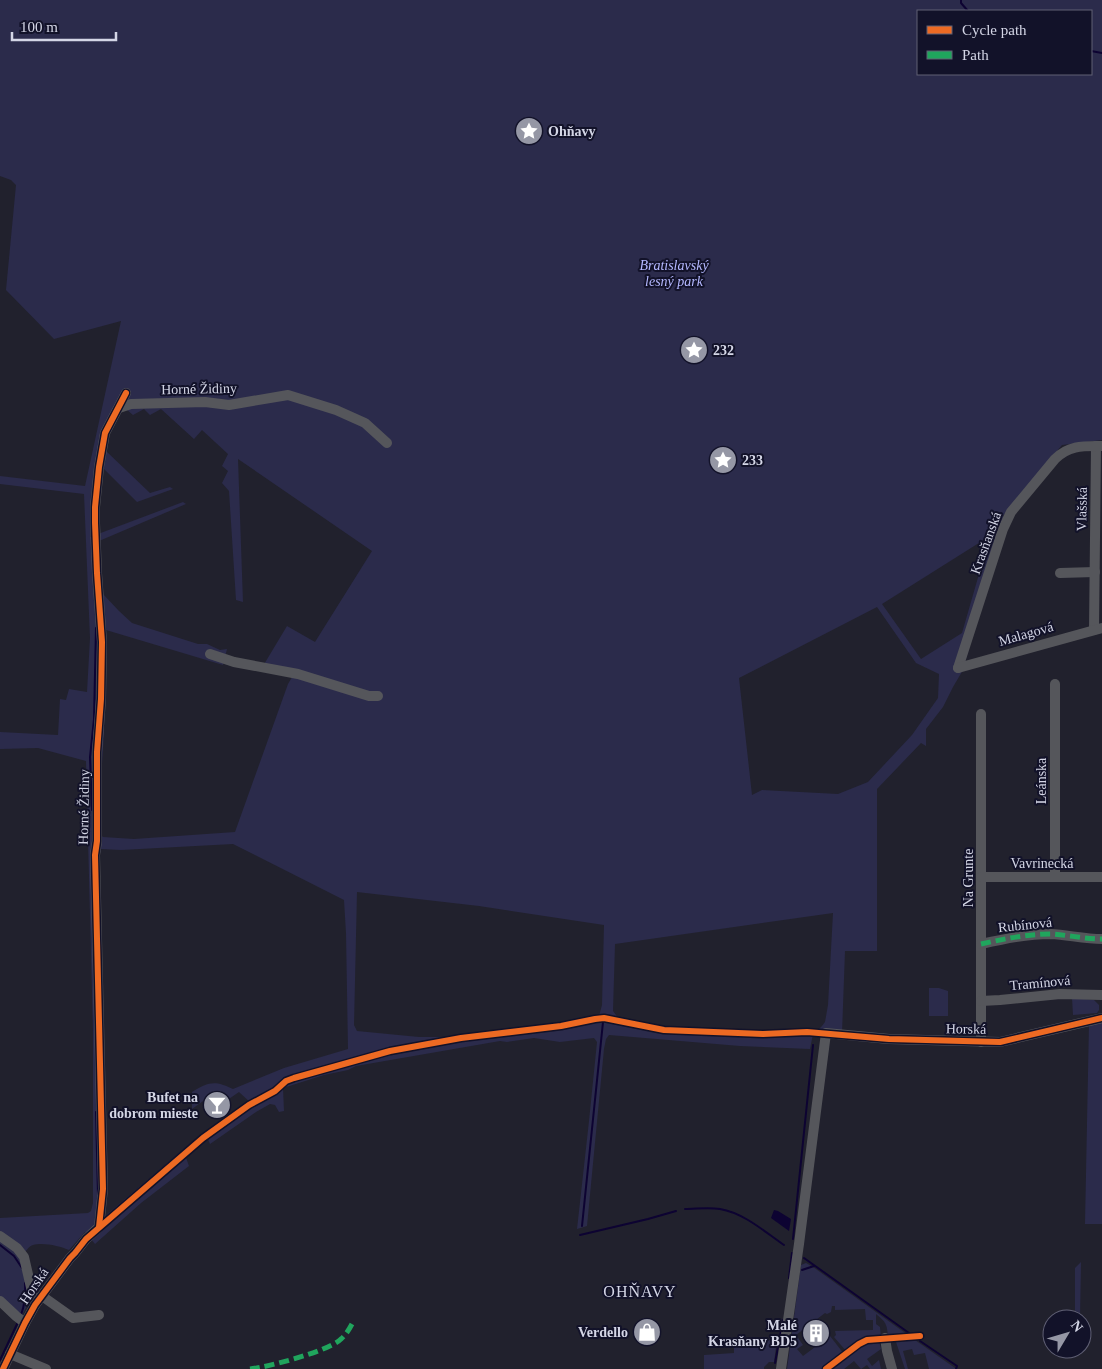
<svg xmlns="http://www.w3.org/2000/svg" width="1102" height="1369" font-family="Georgia,serif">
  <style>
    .green { fill: #2b2b4b; fill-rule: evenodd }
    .water { fill: #0d0332 }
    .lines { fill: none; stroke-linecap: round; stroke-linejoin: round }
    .stream { stroke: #0d0332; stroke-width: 2 }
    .minor { stroke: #55565b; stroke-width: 10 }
    .quiet { stroke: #20a55d; stroke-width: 5; stroke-dasharray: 10 5; stroke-linecap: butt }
    .cycleway-casing { stroke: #121229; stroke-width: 9 }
    .cycleway { stroke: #ed6a23; stroke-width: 6 }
    .labels { text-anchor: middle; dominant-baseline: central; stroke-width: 4; stroke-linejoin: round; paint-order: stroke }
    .poi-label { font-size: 14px; font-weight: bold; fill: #d4d6e6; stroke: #121229; text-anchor: start }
    .park-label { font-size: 14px; font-style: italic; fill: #b4b8ff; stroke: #121229 }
    .street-label { font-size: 14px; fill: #d4d6e6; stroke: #121229 }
    .quarter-label { font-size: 16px; letter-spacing: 1px; fill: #d4d6e6; stroke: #121229 }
  </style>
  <rect width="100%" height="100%" fill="#21212d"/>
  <!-- green -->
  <g class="green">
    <path d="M 0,0 L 1102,0 L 1102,440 L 1062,445 L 1003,516 L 1004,518 L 963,670 L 953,687 L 943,707 L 926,729 L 926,746 L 921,743 L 877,789 L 877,951 L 845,951 L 842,1033 L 818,1030 L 813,1034 L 810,1049 L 740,1046 L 609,1035 L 606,1039 L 604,1049 L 587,1226 L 577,1229 L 589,1121 L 597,1042 L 594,1038 L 560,1042 L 534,1038 L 507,1042 L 500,1041 L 356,1066 L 348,1070 L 324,1075 L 283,1088 L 284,1111 L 279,1112 L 275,1105 L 270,1104 L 256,1112 L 210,1144 L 207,1137 L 252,1104 L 239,1092 L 223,1103 L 214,1093 L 192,1109 L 192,1092 C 208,1082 215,1080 233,1089 L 284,1068 L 348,1049 L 346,933 L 344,900 L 233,844 L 121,850 L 101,849 L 99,858 L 104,1104 L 105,1216 L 193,1141 L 193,1144 L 184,1152 L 189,1166 L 141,1203 L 95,1244 L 85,1232 L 69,1250 C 60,1246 43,1242 33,1245 C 29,1246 27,1250 24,1253 L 0,1232 L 0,1218 L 88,1213 L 91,1211 L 93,1203 L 93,1031 L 86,761 L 38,748 L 0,749 L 0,732 L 58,735 L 60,699 L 66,700 L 69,689 L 87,692 L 90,638 L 84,494 L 0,484 L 0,476 L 85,486 L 121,321 L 54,339 L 6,290 L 16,185 L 11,180 L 0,176 ZM 918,11 L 1091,11 L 1091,74 L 918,74 ZM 126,409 L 133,415 L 144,409 L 150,415 L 161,409 L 194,439 L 202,430 L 228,454 L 222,466 L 228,471 L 222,483 L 229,491 L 236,600 L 243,602 L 238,459 L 372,551 L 315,642 L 287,626 L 263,666 L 295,672 L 288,684 L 235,832 L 134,839 L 103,837 L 101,835 L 100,796 L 104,732 L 106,630 L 223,665 L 227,649 L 220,650 L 207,644 L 198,644 L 132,623 L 119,611 L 103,594 L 99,541 L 186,504 L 183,502 L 90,537 L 91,493 L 97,464 L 104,469 L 137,502 L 173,489 L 170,487 L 150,493 L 106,451 L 108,435 L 122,410 ZM 990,536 L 962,633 L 921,659 L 882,604 ZM 877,607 L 916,663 L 939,674 L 938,698 L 912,735 L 868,782 L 838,794 L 762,790 L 752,795 L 739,678 ZM 357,892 L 479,906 L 604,925 L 602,1005 L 599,1016 L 561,1024 L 456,1037 L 419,1037 L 357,1031 L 354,1025 ZM 833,913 L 828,1005 L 825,1022 L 822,1026 L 818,1030 L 760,1032 L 736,1029 L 706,1030 L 661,1028 L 619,1019 L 613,1011 L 615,944 Z"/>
    <path d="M 929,988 L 939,988 L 948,991 L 948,1016 L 929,1016 Z"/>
    <path d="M 1072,998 L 1094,1000 L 1099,1005 L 1099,1010 L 1097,1013 L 1073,1015 Z"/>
    <path d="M 1102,1020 L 1102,1224 L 1085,1224 L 1089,1023 Z"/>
    <path d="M 0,1240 L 20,1255 L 30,1293 L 28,1304 L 21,1317 L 0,1298 Z"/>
    <path d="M 1081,1262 L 1080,1319 L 1075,1319 L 1075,1268 Z"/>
    <path d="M 806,1263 L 813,1267 L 908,1335 L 888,1336 C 887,1324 886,1322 876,1314 L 876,1324 L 880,1327 L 881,1338 L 865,1340 L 847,1352 L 834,1337 L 836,1335 L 835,1331 L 873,1330 L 873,1320 L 866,1320 L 865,1309 L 835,1310 L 835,1306 L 832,1306 L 831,1312 L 827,1314 L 825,1313 L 796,1335 L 803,1345 L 797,1349 L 803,1356 L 830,1336 L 844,1354 L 823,1369 L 787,1369 L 801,1265 Z"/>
    <path d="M 777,1340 L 774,1362 L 769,1362 L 764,1367 L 764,1369 L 704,1369 L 704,1355 L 734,1353 L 734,1341 Z"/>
    <path d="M 915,1340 L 955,1368 L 955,1369 L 929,1369 L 925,1353 L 914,1355 L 912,1349 L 903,1351 L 908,1369 L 905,1369 L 896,1342 Z"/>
    <path d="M 873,1341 L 879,1341 L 881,1349 L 867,1359 L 872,1366 L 879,1360 L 881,1369 L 870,1369 L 867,1365 L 861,1369 L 854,1361 L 844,1369 L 832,1369 L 863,1345 Z"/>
  </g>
  <!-- water -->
  <path class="water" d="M 774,1210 L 778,1211 L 791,1219 L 789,1231 L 771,1218 Z"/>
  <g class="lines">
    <!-- stream -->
    <g class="stream">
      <path d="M 961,0 L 961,3 L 968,11"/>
      <path d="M 1091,51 L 1102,53"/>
      <path d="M 92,810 L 90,757 L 94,719 L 96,628"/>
      <path d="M 96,1112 L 98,1194"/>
      <path d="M 685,1209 C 696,1209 708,1207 720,1209 C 744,1213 765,1232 784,1245"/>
      <path d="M 582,1226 L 603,1022"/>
      <path d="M 580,1235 L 648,1219 L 676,1211"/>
      <path d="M 793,1239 L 813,1045"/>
      <path d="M 0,1245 L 14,1256 L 22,1268"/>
      <path d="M 804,1258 L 909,1333"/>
      <path d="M 802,1270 L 814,1266"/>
      <path d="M 789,1278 L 792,1253"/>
      <path d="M 21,1315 C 25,1304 26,1295 25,1283"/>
      <path d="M 920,1341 L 957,1366 L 956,1369"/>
      <path d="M 0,1360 L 18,1322"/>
      <path d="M 775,1363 L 783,1320"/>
    </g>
    <!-- minor -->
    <g class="minor">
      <path d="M 119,408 L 131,404 L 205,402 L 229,405 L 288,395 L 336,410 L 365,423 L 387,443"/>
      <path d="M 1060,573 L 1095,572"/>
      <path d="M 1094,630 L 1096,446"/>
      <path d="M 210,654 L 234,662 L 298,674 L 369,696 L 378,696"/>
      <path d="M 958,668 L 1003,529 L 1011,512 L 1055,459 C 1069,445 1083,446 1102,446"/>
      <path d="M 958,668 L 1102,628"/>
      <path d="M 1055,684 L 1055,877"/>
      <path d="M 981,714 L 981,1042"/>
      <path d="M 981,877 L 1102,877"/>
      <path d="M 981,944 C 1004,939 1027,934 1051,934 C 1068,935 1085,939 1102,939"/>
      <path d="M 981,1001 L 1000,1000 L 1060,994 L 1102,995"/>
      <path d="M 0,1236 L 17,1248 L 24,1257 L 35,1305"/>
      <path d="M 42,1296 L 73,1318 L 99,1315"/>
      <path d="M 0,1301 L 16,1316 L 25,1323"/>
      <path d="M 885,1338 L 887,1351 L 892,1369"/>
      <path d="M 10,1354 L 46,1369"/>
      <path d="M 3,1369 L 25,1323 L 35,1305 L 70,1258 L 75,1253 L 86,1239 L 99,1227 L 103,1189 L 95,855 L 97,841 L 97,752 L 101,699 L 102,642 L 97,573 L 95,523 L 95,507 L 99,467 L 105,433 L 126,393"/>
      <path d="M 781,1369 L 799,1244 L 826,1033 L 889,1039 L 1000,1042 L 1102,1018"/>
    </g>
    <!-- quiet -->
    <g class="quiet">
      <path d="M 981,944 C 1004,939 1027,934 1051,934 C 1068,935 1085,939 1102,939"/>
      <path d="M 250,1369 C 268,1367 329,1351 341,1339 C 347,1334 351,1326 354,1320"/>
    </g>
    <!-- cycleway casing -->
    <g class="cycleway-casing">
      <g id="cycleway">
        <path d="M 99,1227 L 103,1189 L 95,855 L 97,841 L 97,752 L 101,699 L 102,642 L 97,573 L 95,523 L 95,507 L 99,467 L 105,433 L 126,393"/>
        <path d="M 3,1369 L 25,1323 L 35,1305 L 70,1258 L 75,1253 L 86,1239 L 203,1138 L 249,1105 L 275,1091 L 286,1081 L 294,1078 L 390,1051 L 461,1038 L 561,1026 L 595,1019 L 604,1018 L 664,1030 L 763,1034 L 807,1032 L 889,1039 L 1000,1042 L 1102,1018"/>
        <path d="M 826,1369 L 859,1344 L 867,1340 L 920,1336"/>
      </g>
    </g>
    <!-- cycleway -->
    <use href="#cycleway" class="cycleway"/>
  </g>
  <!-- icons -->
  <defs>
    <g id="sight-disc" transform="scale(1.4375)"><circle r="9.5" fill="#9597a5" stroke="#121229"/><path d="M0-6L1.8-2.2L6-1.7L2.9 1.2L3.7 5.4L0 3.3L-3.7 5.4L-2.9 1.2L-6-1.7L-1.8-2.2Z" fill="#fff"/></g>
    <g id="bar-disc" transform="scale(1.4375)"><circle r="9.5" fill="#9597a5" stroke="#121229"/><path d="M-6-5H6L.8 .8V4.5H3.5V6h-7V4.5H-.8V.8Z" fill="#fff"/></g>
    <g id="shop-disc" transform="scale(1.4375)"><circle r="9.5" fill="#9597a5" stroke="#121229"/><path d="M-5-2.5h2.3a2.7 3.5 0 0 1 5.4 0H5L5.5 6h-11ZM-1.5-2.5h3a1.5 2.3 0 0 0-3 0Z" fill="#fff"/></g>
    <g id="building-disc" transform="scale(1.4375)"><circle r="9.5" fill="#9597a5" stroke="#121229"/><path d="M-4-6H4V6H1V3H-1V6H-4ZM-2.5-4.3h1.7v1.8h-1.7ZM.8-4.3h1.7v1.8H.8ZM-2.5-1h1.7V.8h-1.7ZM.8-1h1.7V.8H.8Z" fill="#fff"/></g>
  </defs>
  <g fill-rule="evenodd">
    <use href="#sight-disc" x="529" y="131"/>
    <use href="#sight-disc" x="694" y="350"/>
    <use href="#sight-disc" x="723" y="460"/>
    <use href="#bar-disc" x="217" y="1105"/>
    <use href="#shop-disc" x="647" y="1332"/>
    <use href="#building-disc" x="816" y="1333"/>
  </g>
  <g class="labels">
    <!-- poi labels -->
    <g class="poi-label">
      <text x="548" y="131">Ohňavy</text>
      <text x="713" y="350">232</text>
      <text x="742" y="460">233</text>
      <text x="198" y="1097" text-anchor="end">Bufet na<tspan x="198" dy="16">dobrom mieste</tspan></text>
      <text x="797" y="1325" text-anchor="end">Malé<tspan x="797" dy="16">Krasňany BD5</tspan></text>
      <text x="628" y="1332" text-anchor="end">Verdello</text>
    </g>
    <!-- park labels -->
    <g class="park-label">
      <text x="674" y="265">Bratislavský<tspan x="674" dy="16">lesný park</tspan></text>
    </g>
    <!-- street labels -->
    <g class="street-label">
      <text transform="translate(199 389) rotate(-1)">Horné Židiny</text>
      <text transform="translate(1082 509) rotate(-89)">Vlašská</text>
      <text transform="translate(986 543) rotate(-70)">Krasňanská</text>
      <text transform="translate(1026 634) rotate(-16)">Malagová</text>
      <text transform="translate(1041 781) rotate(-90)">Leánska</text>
      <text transform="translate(84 807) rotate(-89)">Horné Židiny</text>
      <text x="1042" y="863">Vavrinecká</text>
      <text transform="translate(968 878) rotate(-90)">Na Grunte</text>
      <text transform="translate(1025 925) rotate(-6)">Rubínová</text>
      <text transform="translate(1040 983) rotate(-5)">Tramínová</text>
      <text transform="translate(966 1029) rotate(1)">Horská</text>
      <text transform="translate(34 1286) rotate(-56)">Horská</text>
    </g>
    <!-- quarter labels -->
    <g class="quarter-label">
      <text x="640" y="1291">OHŇAVY</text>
    </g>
  </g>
  <!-- legend -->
  <rect x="917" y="10" width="175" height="65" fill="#121229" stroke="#606075"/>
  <rect x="927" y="26" width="25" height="8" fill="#ed6a23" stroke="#606075"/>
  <text x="962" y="35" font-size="15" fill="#d4d6e6">Cycle path</text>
  <rect x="927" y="51" width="25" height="8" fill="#20a55d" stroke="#606075"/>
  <text x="962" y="60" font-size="15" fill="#d4d6e6">Path</text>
  <!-- north arrow -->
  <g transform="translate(1067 1334) rotate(52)"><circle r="24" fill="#121229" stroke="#606075"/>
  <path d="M0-4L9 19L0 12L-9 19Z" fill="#9597a5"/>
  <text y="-8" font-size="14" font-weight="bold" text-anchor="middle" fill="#d4d6e6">N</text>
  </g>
  <!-- scale -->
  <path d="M12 32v8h104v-8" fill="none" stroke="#d4d6e6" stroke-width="2.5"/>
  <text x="20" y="32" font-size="15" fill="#d4d6e6" stroke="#121229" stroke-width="4" paint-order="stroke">100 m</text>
</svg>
